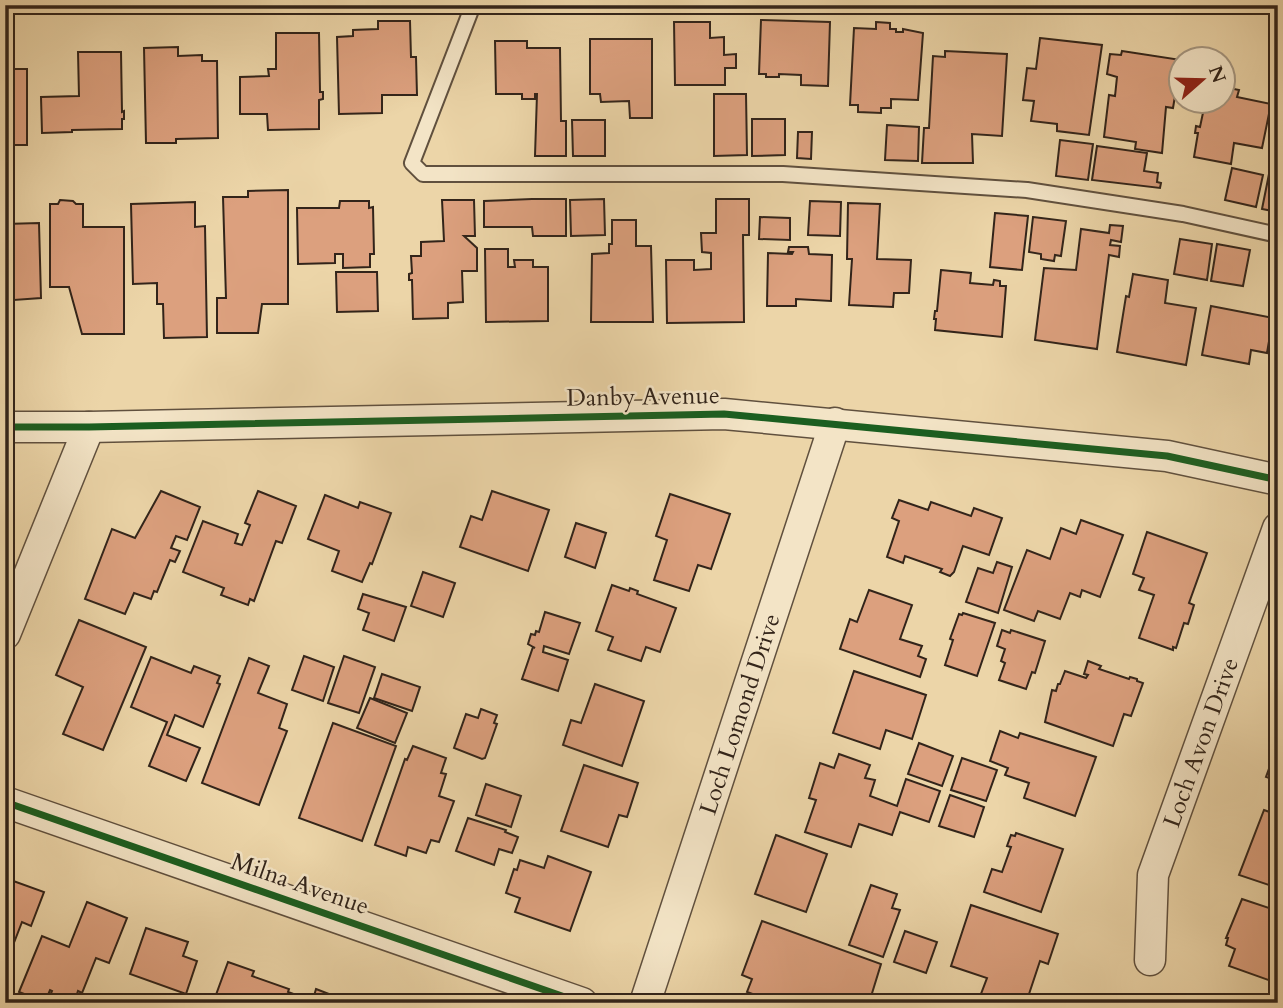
<svg xmlns="http://www.w3.org/2000/svg" width="1283" height="1008" font-family="Cardo,serif">
  <style>
    .building { fill: #dca07e; stroke: #32241a; stroke-width: 2 }
    .lines { fill: none; stroke-linecap: round; stroke-linejoin: round }
    .lane-casing { stroke: #60503e; stroke-width: 18 }
    .street-casing { stroke: #60503e; stroke-width: 33 }
    .lane { stroke: #f3e4c6; stroke-width: 14 }
    .street { stroke: #f3e4c6; stroke-width: 30 }
    .cycleway-casing { stroke: #f3e4c6; stroke-width: 11 }
    .cycleway { stroke: #1b5e20; stroke-width: 7 }
    .labels { text-anchor: middle; dominant-baseline: central; stroke-width: 5; stroke-linejoin: round; paint-order: stroke }
    .street-label { font-size: 24px; fill: #32241a; stroke: #f3e4c6 }
  </style>
  <rect width="100%" height="100%" fill="#ecd5a8"/>
  <filter id="stains"><feTurbulence type="fractalNoise" baseFrequency=".00286" numOctaves="4"/><feColorMatrix values="0 0 0 0 .2 0 0 0 0 .09 0 0 0 0 .02 0 0 0 .5 -.17"/></filter>
  <radialGradient id="worn" r=".72"><stop offset=".6" stop-color="#630" stop-opacity="0"/><stop offset="1" stop-color="#630" stop-opacity=".3"/></radialGradient>
  <!-- building -->
  <g class="building">
    <path d="M 761,20 L 830,22 L 828,86 L 801,85 L 801,75 L 779,74 L 779,77 L 766,77 L 766,74 L 759,74 Z"/>
    <path d="M 378,21 L 410,21 L 411,57 L 416,57 L 417,95 L 382,95 L 382,113 L 339,114 L 337,37 L 353,36 L 353,30 L 378,29 Z"/>
    <path d="M 674,22 L 710,22 L 710,38 L 724,37 L 724,55 L 736,54 L 736,68 L 725,68 L 725,85 L 675,85 Z"/>
    <path d="M 876,22 L 890,23 L 890,29 L 896,29 L 896,32 L 903,32 L 903,29 L 923,33 L 918,100 L 891,99 L 891,108 L 881,108 L 881,113 L 858,112 L 858,105 L 850,105 L 854,28 L 876,29 Z"/>
    <path d="M 276,33 L 319,33 L 320,92 L 323,92 L 323,99 L 319,100 L 319,129 L 268,130 L 267,114 L 240,114 L 240,77 L 269,76 L 268,69 L 276,69 Z"/>
    <path d="M 1040,38 L 1102,45 L 1089,135 L 1057,131 L 1057,124 L 1031,121 L 1034,101 L 1023,100 L 1027,68 L 1036,69 Z"/>
    <path d="M 590,39 L 652,39 L 652,118 L 630,118 L 629,101 L 601,102 L 600,94 L 590,94 Z"/>
    <path d="M 495,41 L 527,41 L 527,48 L 560,48 L 561,121 L 566,121 L 566,156 L 535,156 L 537,94 L 535,94 L 535,99 L 522,99 L 522,94 L 496,94 Z"/>
    <path d="M 178,47 L 178,56 L 202,55 L 202,61 L 217,61 L 218,138 L 176,139 L 176,143 L 146,143 L 144,48 Z"/>
    <path d="M 945,51 L 1007,54 L 1002,136 L 972,134 L 973,163 L 922,163 L 924,128 L 929,128 L 933,56 L 945,57 Z"/>
    <path d="M 1122,51 L 1181,60 L 1173,108 L 1166,107 L 1162,153 L 1135,149 L 1136,142 L 1104,137 L 1109,95 L 1115,96 L 1117,77 L 1107,74 L 1110,54 L 1121,55 Z"/>
    <path d="M 78,52 L 121,52 L 122,112 L 124,111 L 124,119 L 122,119 L 122,129 L 72,130 L 72,132 L 42,133 L 41,97 L 79,96 Z"/>
    <path d="M 5,62 L 12,62 L 12,69 L 27,69 L 27,145 L 5,145 Z"/>
    <path d="M 1224,87 L 1239,90 L 1237,97 L 1271,104 L 1262,148 L 1234,143 L 1231,164 L 1194,157 L 1198,133 L 1195,133 L 1196,126 L 1200,127 L 1204,108 L 1200,108 L 1202,102 L 1224,102 Z"/>
    <path d="M 714,94 L 746,94 L 747,155 L 714,156 Z"/>
    <path d="M 752,119 L 785,119 L 785,155 L 752,156 Z"/>
    <path d="M 572,120 L 605,120 L 605,156 L 573,156 Z"/>
    <path d="M 887,125 L 919,127 L 918,161 L 885,160 Z"/>
    <path d="M 798,132 L 812,132 L 811,159 L 797,158 Z"/>
    <path d="M 1060,140 L 1093,144 L 1088,180 L 1056,176 Z"/>
    <path d="M 1097,146 L 1147,153 L 1144,171 L 1158,173 L 1157,182 L 1161,183 L 1160,188 L 1092,180 Z"/>
    <path d="M 1232,168 L 1263,175 L 1256,207 L 1225,200 Z"/>
    <path d="M 1269,174 L 1278,176 L 1278,212 L 1262,209 Z"/>
    <path d="M 288,190 L 288,304 L 262,304 L 258,333 L 217,333 L 217,298 L 226,298 L 223,197 L 248,197 L 248,191 Z"/>
    <path d="M 532,199 L 566,199 L 566,236 L 533,236 L 532,227 L 484,227 L 484,201 Z"/>
    <path d="M 604,199 L 605,235 L 571,236 L 570,200 Z"/>
    <path d="M 716,199 L 749,199 L 749,235 L 743,235 L 744,322 L 667,323 L 666,260 L 694,260 L 694,270 L 711,269 L 711,253 L 702,252 L 701,233 L 716,233 Z"/>
    <path d="M 60,200 L 73,201 L 76,204 L 83,204 L 83,227 L 124,227 L 124,334 L 82,334 L 69,287 L 50,287 L 50,204 L 58,204 Z"/>
    <path d="M 442,200 L 474,200 L 475,236 L 464,236 L 477,248 L 477,271 L 462,271 L 463,302 L 448,303 L 448,318 L 413,319 L 412,280 L 409,280 L 409,274 L 412,273 L 411,256 L 421,256 L 421,242 L 444,241 Z"/>
    <path d="M 340,201 L 369,201 L 369,208 L 373,207 L 374,254 L 370,254 L 370,267 L 343,268 L 343,254 L 335,254 L 335,263 L 298,264 L 297,208 L 339,208 Z"/>
    <path d="M 810,201 L 841,202 L 840,236 L 808,235 Z"/>
    <path d="M 195,202 L 195,227 L 205,226 L 207,337 L 164,338 L 163,304 L 157,304 L 157,283 L 133,284 L 131,204 Z"/>
    <path d="M 848,203 L 880,204 L 877,259 L 911,260 L 909,293 L 894,293 L 893,307 L 849,305 L 852,259 L 847,259 Z"/>
    <path d="M 995,213 L 1028,216 L 1022,270 L 990,267 Z"/>
    <path d="M 760,217 L 790,218 L 790,240 L 759,239 Z"/>
    <path d="M 1033,217 L 1066,221 L 1061,256 L 1055,255 L 1054,261 L 1041,259 L 1041,254 L 1029,252 Z"/>
    <path d="M 612,220 L 636,220 L 636,246 L 651,246 L 653,322 L 591,322 L 592,254 L 609,253 L 609,244 L 612,244 Z"/>
    <path d="M 39,223 L 41,298 L 14,300 L 14,295 L 6,296 L 5,333 L 5,224 Z"/>
    <path d="M 1110,225 L 1123,226 L 1121,242 L 1111,240 L 1110,245 L 1120,246 L 1119,257 L 1109,255 L 1097,349 L 1035,340 L 1044,268 L 1076,270 L 1081,229 L 1109,233 Z"/>
    <path d="M 1180,239 L 1212,244 L 1207,280 L 1174,274 Z"/>
    <path d="M 1217,244 L 1250,250 L 1243,286 L 1211,281 Z"/>
    <path d="M 789,247 L 808,247 L 809,254 L 832,255 L 831,301 L 796,299 L 796,306 L 767,306 L 768,253 L 792,254 L 793,252 L 788,252 Z"/>
    <path d="M 485,249 L 508,249 L 508,267 L 515,267 L 514,260 L 533,260 L 533,267 L 548,267 L 548,321 L 486,322 Z"/>
    <path d="M 941,270 L 971,273 L 970,283 L 993,285 L 994,280 L 1000,281 L 1000,286 L 1006,286 L 1002,337 L 935,330 L 936,319 L 934,319 L 935,311 L 937,311 Z"/>
    <path d="M 336,272 L 377,272 L 378,311 L 337,312 Z"/>
    <path d="M 1133,274 L 1168,280 L 1165,303 L 1196,308 L 1186,365 L 1117,352 L 1126,296 L 1129,297 Z"/>
    <path d="M 1211,306 L 1273,318 L 1267,353 L 1251,350 L 1249,364 L 1202,355 Z"/>
    <path d="M 161,491 L 200,507 L 187,540 L 176,536 L 171,548 L 180,551 L 175,562 L 170,560 L 157,592 L 154,591 L 151,599 L 134,593 L 125,614 L 85,599 L 112,529 L 135,538 Z"/>
    <path d="M 258,491 L 296,506 L 282,543 L 276,541 L 254,601 L 250,599 L 248,605 L 221,595 L 224,588 L 183,572 L 203,521 L 238,534 L 235,543 L 242,545 L 250,525 L 245,523 Z"/>
    <path d="M 492,491 L 549,510 L 528,571 L 460,547 L 471,516 L 482,520 Z"/>
    <path d="M 670,494 L 730,514 L 711,569 L 698,565 L 689,591 L 654,580 L 667,540 L 656,536 Z"/>
    <path d="M 325,495 L 358,508 L 360,502 L 391,513 L 372,564 L 370,563 L 362,582 L 332,571 L 339,551 L 308,539 Z"/>
    <path d="M 899,500 L 928,510 L 931,502 L 971,516 L 974,508 L 1002,518 L 989,555 L 963,546 L 954,572 L 950,576 L 940,572 L 942,569 L 905,556 L 903,563 L 887,557 L 899,521 L 892,518 Z"/>
    <path d="M 1081,520 L 1123,535 L 1100,597 L 1082,590 L 1080,597 L 1070,593 L 1060,619 L 1038,611 L 1034,621 L 1004,610 L 1027,550 L 1050,559 L 1061,528 L 1076,534 Z"/>
    <path d="M 576,523 L 606,533 L 595,568 L 565,557 Z"/>
    <path d="M 1147,532 L 1207,553 L 1189,603 L 1194,605 L 1188,624 L 1184,623 L 1176,648 L 1173,647 L 1173,650 L 1139,638 L 1154,595 L 1139,590 L 1144,578 L 1133,574 Z"/>
    <path d="M 997,562 L 1012,567 L 998,613 L 966,602 L 978,568 L 993,573 Z"/>
    <path d="M 423,572 L 455,583 L 443,617 L 411,606 Z"/>
    <path d="M 612,585 L 629,591 L 630,588 L 638,591 L 637,594 L 676,608 L 660,652 L 646,647 L 641,661 L 608,650 L 613,637 L 596,631 Z"/>
    <path d="M 869,590 L 912,605 L 900,639 L 922,646 L 918,656 L 926,659 L 920,677 L 840,649 L 850,619 L 857,622 Z"/>
    <path d="M 363,594 L 406,607 L 394,641 L 363,630 L 369,613 L 358,609 Z"/>
    <path d="M 545,612 L 580,623 L 569,654 L 544,646 L 543,652 L 568,660 L 558,691 L 522,679 L 533,647 L 535,648 L 528,644 L 531,634 L 535,635 L 536,631 L 539,632 Z"/>
    <path d="M 963,613 L 995,623 L 977,676 L 945,665 L 953,640 L 950,639 L 959,614 L 962,615 Z"/>
    <path d="M 79,620 L 146,647 L 103,750 L 63,734 L 83,687 L 56,675 Z"/>
    <path d="M 1002,630 L 1010,633 L 1011,630 L 1045,641 L 1035,673 L 1032,672 L 1026,689 L 999,680 L 1005,663 L 1001,661 L 1005,649 L 997,646 Z"/>
    <path d="M 304,656 L 334,667 L 323,701 L 292,690 Z"/>
    <path d="M 344,656 L 375,667 L 359,713 L 328,703 Z"/>
    <path d="M 151,657 L 191,673 L 194,666 L 220,676 L 217,683 L 220,684 L 203,727 L 175,715 L 167,735 L 200,748 L 186,781 L 149,766 L 167,722 L 131,707 Z"/>
    <path d="M 249,658 L 269,666 L 258,693 L 287,704 L 279,728 L 287,731 L 259,805 L 202,783 Z"/>
    <path d="M 1088,661 L 1101,666 L 1099,669 L 1129,679 L 1130,677 L 1137,679 L 1137,681 L 1143,683 L 1131,716 L 1124,714 L 1113,746 L 1045,722 L 1052,690 L 1056,691 L 1058,684 L 1060,684 L 1065,671 L 1086,678 L 1088,675 L 1084,674 Z"/>
    <path d="M 854,671 L 926,695 L 912,739 L 886,730 L 880,749 L 833,733 Z"/>
    <path d="M 382,674 L 420,687 L 412,711 L 374,698 Z"/>
    <path d="M 595,684 L 644,701 L 622,766 L 563,745 L 571,720 L 581,723 Z"/>
    <path d="M 370,698 L 407,713 L 395,743 L 357,728 Z"/>
    <path d="M 481,709 L 497,715 L 494,723 L 497,724 L 485,758 L 482,759 L 454,748 L 466,714 L 478,718 Z"/>
    <path d="M 333,723 L 396,746 L 362,841 L 299,818 Z"/>
    <path d="M 1000,731 L 1018,738 L 1020,733 L 1096,757 L 1075,816 L 1024,798 L 1029,783 L 1005,775 L 1008,768 L 990,761 Z"/>
    <path d="M 919,743 L 953,756 L 942,786 L 908,774 Z"/>
    <path d="M 1278,744 L 1278,781 L 1266,777 Z"/>
    <path d="M 413,746 L 446,758 L 441,773 L 446,774 L 439,796 L 454,801 L 439,842 L 431,840 L 426,853 L 408,847 L 406,856 L 375,845 L 405,759 L 407,760 Z"/>
    <path d="M 839,754 L 870,765 L 865,778 L 875,780 L 870,796 L 897,806 L 906,779 L 940,791 L 929,822 L 900,812 L 892,835 L 859,824 L 851,847 L 805,832 L 816,800 L 809,798 L 820,763 L 834,768 Z"/>
    <path d="M 962,758 L 997,770 L 986,801 L 951,790 Z"/>
    <path d="M 584,765 L 638,783 L 627,817 L 619,815 L 608,847 L 561,831 Z"/>
    <path d="M 486,784 L 521,796 L 511,827 L 476,815 Z"/>
    <path d="M 950,795 L 984,807 L 974,837 L 939,826 Z"/>
    <path d="M 1264,810 L 1278,815 L 1278,888 L 1239,875 Z"/>
    <path d="M 468,818 L 506,830 L 505,832 L 518,837 L 512,853 L 499,849 L 494,865 L 456,851 Z"/>
    <path d="M 1016,833 L 1063,849 L 1041,912 L 984,892 L 992,869 L 1002,872 L 1011,847 L 1007,846 L 1011,835 L 1015,836 Z"/>
    <path d="M 776,835 L 827,854 L 806,912 L 755,894 Z"/>
    <path d="M 548,856 L 591,872 L 570,931 L 515,912 L 520,898 L 506,893 L 514,869 L 517,870 L 520,860 L 544,868 Z"/>
    <path d="M 5,878 L 44,892 L 31,926 L 22,922 L 5,966 Z"/>
    <path d="M 871,885 L 897,894 L 892,908 L 900,910 L 883,957 L 849,945 Z"/>
    <path d="M 1242,899 L 1278,911 L 1277,983 L 1229,966 L 1235,949 L 1226,945 L 1228,938 L 1226,938 Z"/>
    <path d="M 87,902 L 127,918 L 109,963 L 96,958 L 82,993 L 78,991 L 74,1003 L 47,1003 L 52,991 L 50,990 L 45,1002 L 19,992 L 42,936 L 69,947 Z"/>
    <path d="M 971,905 L 1058,934 L 1048,964 L 1040,961 L 1026,1003 L 1008,1003 L 981,994 L 987,978 L 951,966 Z"/>
    <path d="M 762,921 L 881,964 L 869,1003 L 763,1003 L 764,998 L 747,992 L 752,979 L 742,975 Z"/>
    <path d="M 146,928 L 188,942 L 183,956 L 197,961 L 186,994 L 130,974 Z"/>
    <path d="M 905,931 L 937,942 L 926,973 L 894,962 Z"/>
    <path d="M 228,962 L 254,971 L 252,976 L 289,989 L 288,992 L 305,998 L 303,1003 L 213,1003 Z"/>
    <path d="M 316,989 L 342,999 L 340,1003 L 312,1003 Z"/>
  </g>
  <g class="lines">
    <!-- lane casing -->
    <g class="lane-casing">
      <path id="lane" d="M 473,5 L 412,163 L 423,174 L 783,174 L 1027,190 L 1183,214 L 1278,235"/>
    </g>
    <!-- street casing -->
    <g class="street-casing">
      <g id="street">
        <path d="M 5,427 L 89,427 L 724,414 L 1167,456 L 1278,480"/>
        <path d="M 5,634 L 89,427"/>
        <path d="M 5,802 L 582,1003"/>
        <path id="s1" d="M 1150,960 L 1153,875 L 1278,528"/>
        <path id="s2" d="M 645,1003 L 835,423"/>
      </g>
    </g>
    <!-- lane -->
    <use href="#lane" class="lane"/>
    <!-- street -->
    <use href="#street" class="street"/>
    <!-- cycleway casing -->
    <g class="cycleway-casing">
      <g id="cycleway">
        <path d="M 5,427 L 89,427 L 724,414 L 1167,456 L 1278,480"/>
        <path d="M 5,802 L 582,1003"/>
      </g>
    </g>
    <!-- cycleway -->
    <use href="#cycleway" class="cycleway"/>
  </g>
  <g class="labels">
    <!-- street labels -->
    <g class="street-label">
      <text transform="translate(643 397) rotate(-1)">Danby Avenue</text>
      <text stroke="none"><textPath href="#s2" startOffset="304">Loch Lomond Drive</textPath></text>
      <text stroke="none"><textPath href="#s1" startOffset="226">Loch Avon Drive</textPath></text>
      <text transform="translate(300 884) rotate(19)">Milna Avenue</text>
    </g>
  </g>
  <!-- margin -->
  <rect width="1283" height="1008" fill="none" stroke="#ecd5a8" stroke-width="28"/>
  <rect x="7" y="7" width="1269" height="994" fill="none" stroke="#32241a" stroke-width="3.5"/>
  <rect x="14" y="14" width="1255" height="980" fill="none" stroke="#32241a" stroke-width="2"/>
  <!-- north arrow -->
  <g transform="translate(1202 80) rotate(70)"><circle r="33" fill="#f3e4c6" stroke="#a69781" stroke-width="2"/>
  <path d="M0-5L12 26L0 18L-12 26Z" fill="#8f2418"/>
  <text y="-10" font-size="19" font-weight="bold" text-anchor="middle" fill="#32241a">N</text>
  </g>
  <rect width="100%" height="100%" filter="url(#stains)"/>
  <rect width="100%" height="100%" fill="url(#worn)"/>
</svg>
